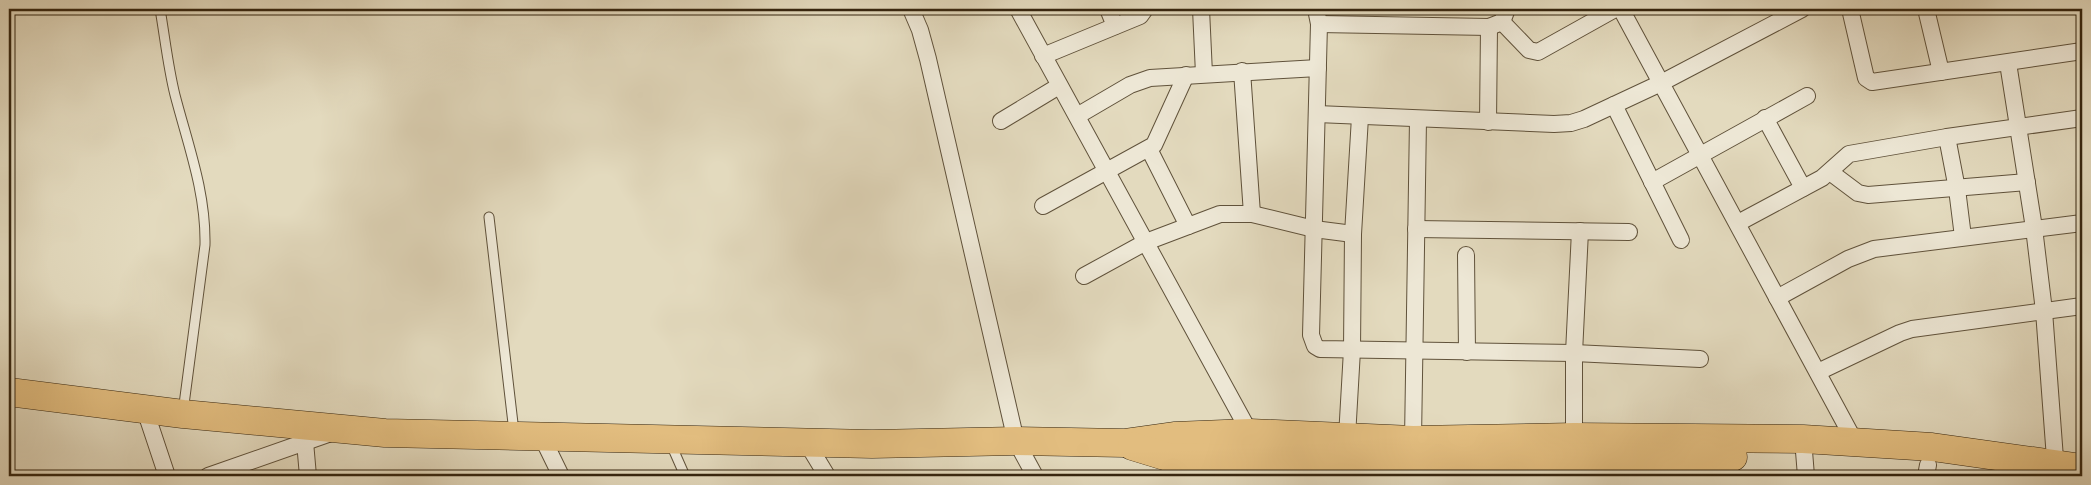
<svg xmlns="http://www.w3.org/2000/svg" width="2091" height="485" font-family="'EB Garamond',serif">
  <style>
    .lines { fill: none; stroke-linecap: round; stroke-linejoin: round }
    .lane-casing { stroke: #60523b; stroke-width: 11 }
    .street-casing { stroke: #60523b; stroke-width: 18 }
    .highway-casing { stroke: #35250f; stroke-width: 29 }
    .lane { stroke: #ede7d5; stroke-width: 9 }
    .street { stroke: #ede7d5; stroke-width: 16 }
    .highway { stroke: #e2bd7f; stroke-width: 28 }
  </style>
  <rect width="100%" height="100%" fill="#e3dabe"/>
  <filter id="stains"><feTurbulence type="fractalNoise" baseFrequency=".004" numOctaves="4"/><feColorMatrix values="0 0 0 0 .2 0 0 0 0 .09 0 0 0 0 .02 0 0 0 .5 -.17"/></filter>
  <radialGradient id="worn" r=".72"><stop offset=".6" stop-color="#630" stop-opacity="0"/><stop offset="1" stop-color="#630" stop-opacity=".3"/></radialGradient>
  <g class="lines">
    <!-- lane casing -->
    <g class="lane-casing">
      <g id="lane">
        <path d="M 160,9 C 165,38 168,67 175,95 C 188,145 206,192 205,245 L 183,412"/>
        <path d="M 489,217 L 514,432"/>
        <path d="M 670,442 L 685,476"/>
      </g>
    </g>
    <!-- street casing -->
    <g class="street-casing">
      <g id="street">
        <path d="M 911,9 L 920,30 L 928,59 L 1016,441 L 1035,476"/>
        <path d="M 1018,9 L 1250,433"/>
        <path d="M 1108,9 L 1115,26"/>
        <path d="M 1201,9 L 1204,74"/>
        <path d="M 1316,9 L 1319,24 L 1311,335 L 1315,346 L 1320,349 L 1574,353 L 1700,359"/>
        <path d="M 1621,9 L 1855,442"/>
        <path d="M 1850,9 L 1866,78 L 1872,82 L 2082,51"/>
        <path d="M 1926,9 L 1941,72"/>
        <path d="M 1502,22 L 1529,50 L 1538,52 L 1615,9"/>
        <path d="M 1319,24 L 1489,27 L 1502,22 L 1507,9"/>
        <path d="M 1043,56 L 1140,16 L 1145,9"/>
        <path d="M 2008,63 L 2034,228 L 2044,311 L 2056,472"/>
        <path d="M 1242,71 L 1252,214"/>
        <path d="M 1614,105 L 1681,240"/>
        <path d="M 1317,114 L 1554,124 L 1571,123 L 1584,119 L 1661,83 L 1802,9"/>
        <path d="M 1077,116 L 1130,85 L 1150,78 L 1318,68"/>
        <path d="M 1765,118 L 1803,188"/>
        <path d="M 1001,121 L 1059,86"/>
        <path d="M 1488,122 L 1489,27"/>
        <path d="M 1947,137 L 1957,189 L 1963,237"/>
        <path d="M 1149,149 L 1188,226"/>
        <path d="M 1830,172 L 1858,193 L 1868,195 L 2027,182"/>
        <path d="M 1652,182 L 1807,96"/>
        <path d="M 1043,206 L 1154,145 L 1186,75"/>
        <path d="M 1738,223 L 1822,178 L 1849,154 L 1947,137 L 2082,118"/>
        <path d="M 1416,229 L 1629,232"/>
        <path d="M 1466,255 L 1467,352"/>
        <path d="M 1084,276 L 1146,242 L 1220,214 L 1252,214 L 1314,229 L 1353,234"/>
        <path d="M 1777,298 L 1848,259 L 1874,249 L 2082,223"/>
        <path d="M 1818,372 L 1900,333 L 1912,329 L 2082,306"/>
        <path d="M 145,410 L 167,476"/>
        <path d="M 541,435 L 561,476"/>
        <path d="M 1347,437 L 1352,350 L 1353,234 L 1360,117"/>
        <path d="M 1574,437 L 1574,353 L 1580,231"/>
        <path d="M 1803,439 L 1806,476"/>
        <path d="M 1413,440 L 1418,120"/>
        <path d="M 305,442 L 308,476"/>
        <path d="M 807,443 L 827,476"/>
        <path d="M 1252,459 L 1260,476"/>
        <path d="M 208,476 L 331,433"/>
        <path d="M 1926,476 L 1928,465"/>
        <path d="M 2026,476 L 2027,476"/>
      </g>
    </g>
    <!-- highway casing -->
    <g class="highway-casing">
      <g id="highway">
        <path d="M 9,392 L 183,414 L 385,433 L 872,444 L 1016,441 L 1124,443 L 1174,436 L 1250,433 L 1413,440 L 1574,437 L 1803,439 L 1932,447 L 2082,468"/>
        <path d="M 1132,446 L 1168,457 L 1252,459 L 1733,457"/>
      </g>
    </g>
    <!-- lane -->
    <use href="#lane" class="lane"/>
    <!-- street -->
    <use href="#street" class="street"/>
    <!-- highway -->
    <use href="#highway" class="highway"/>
  </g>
  <!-- margin -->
  <rect width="2091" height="485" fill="none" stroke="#e3dabe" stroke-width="30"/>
  <rect x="10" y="10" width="2071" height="465" fill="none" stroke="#35250f" stroke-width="2.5"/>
  <rect x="15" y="15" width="2061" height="455" fill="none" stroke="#35250f"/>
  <rect width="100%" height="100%" filter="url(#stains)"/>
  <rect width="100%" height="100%" fill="url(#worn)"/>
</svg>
